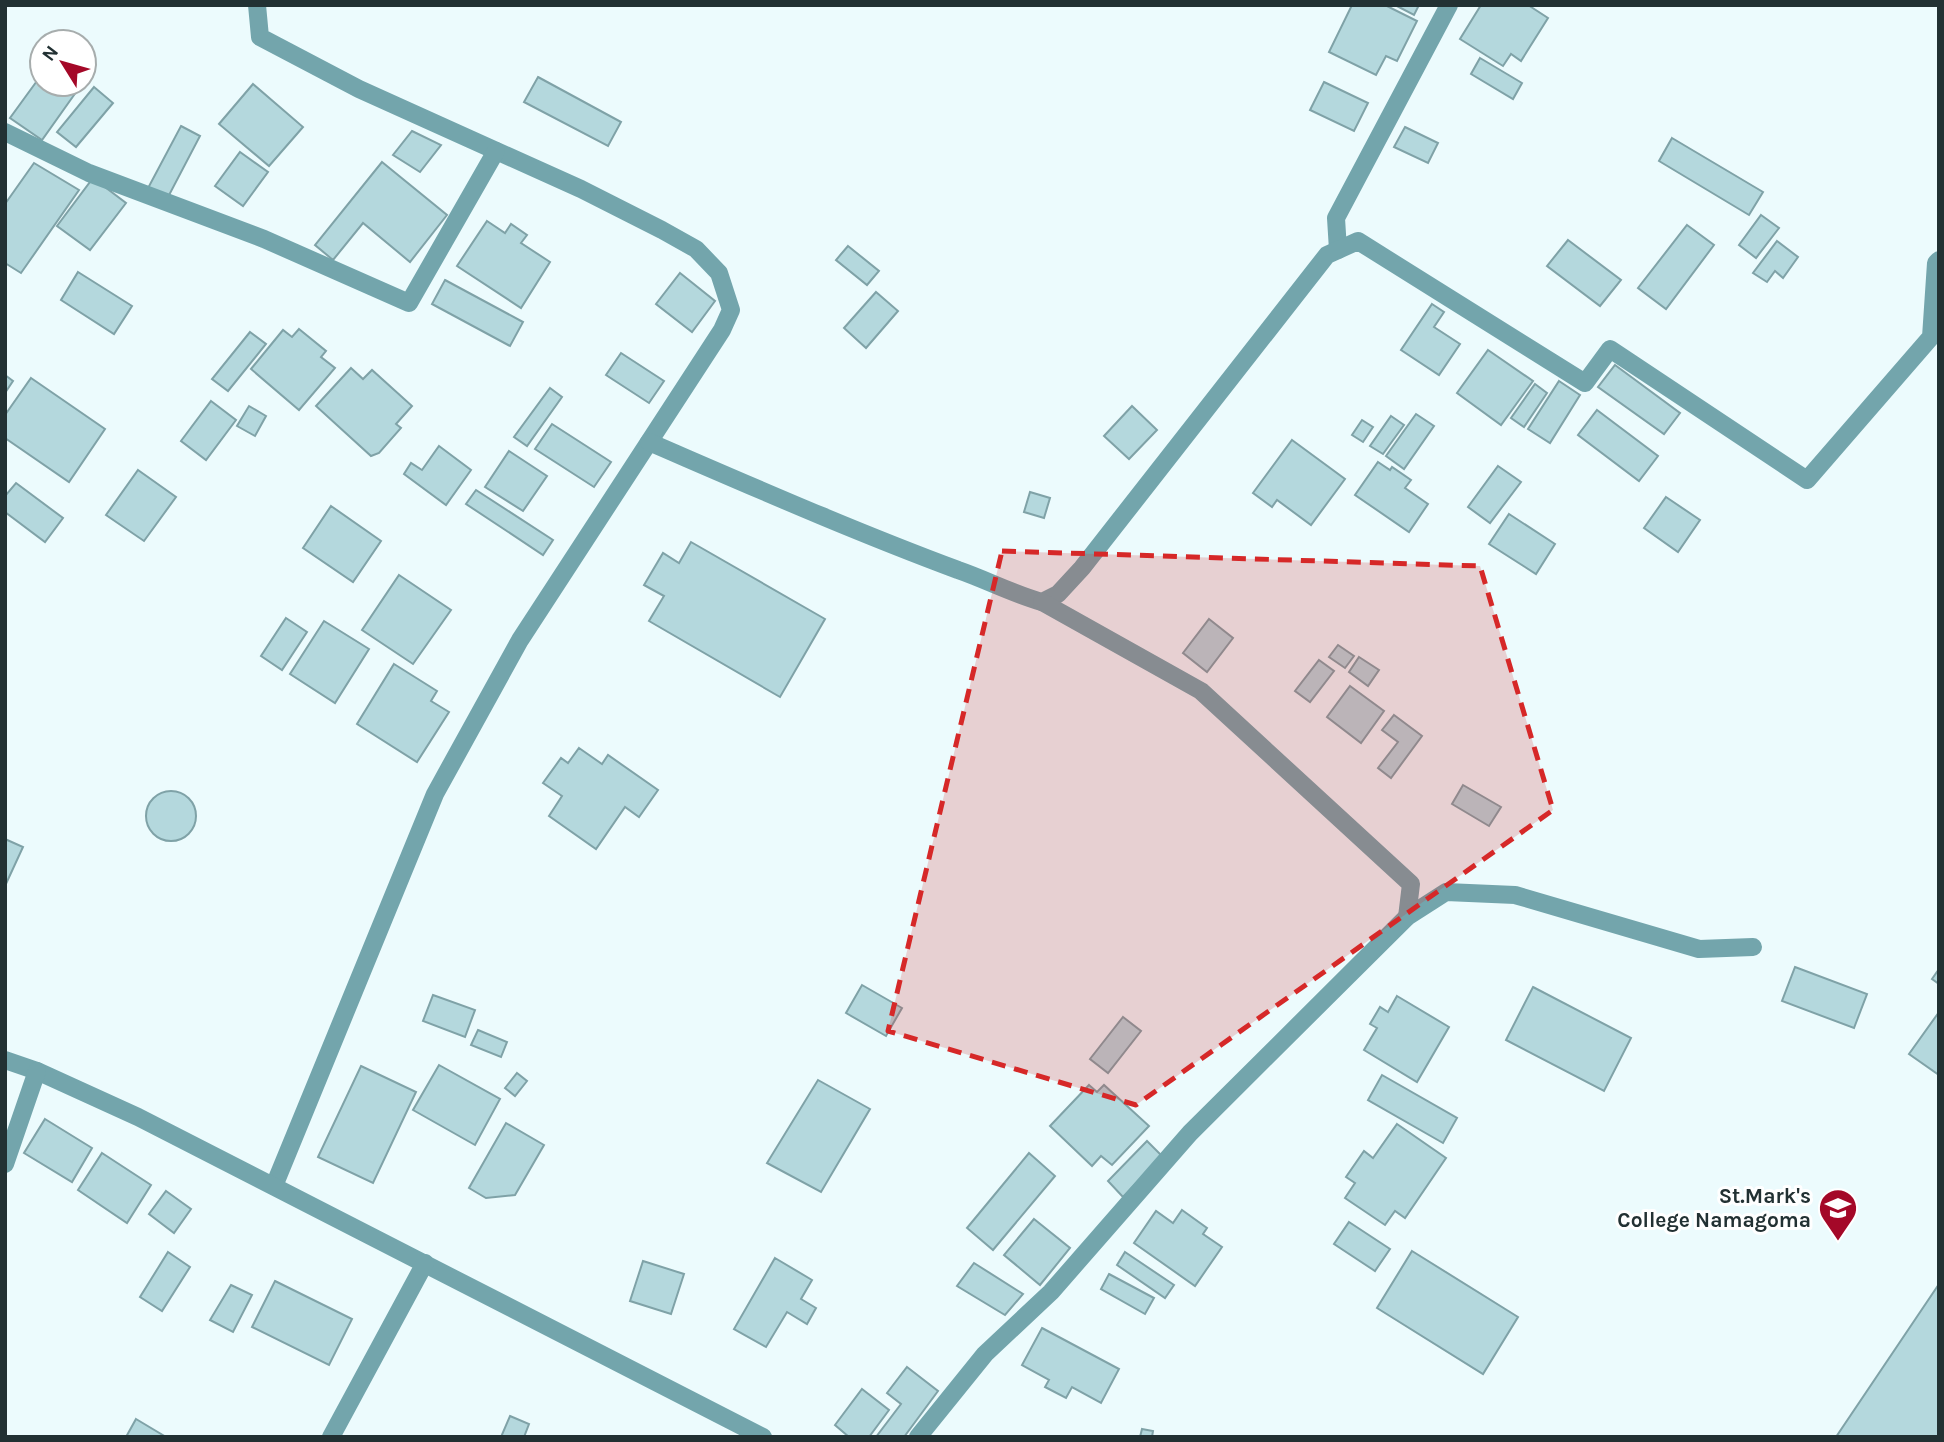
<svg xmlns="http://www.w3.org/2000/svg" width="1944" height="1442" font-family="Karla,sans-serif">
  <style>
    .building { fill: #b4d8dd; stroke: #7fa2a7; stroke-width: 2 }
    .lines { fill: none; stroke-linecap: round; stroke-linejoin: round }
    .street { stroke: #73a5ac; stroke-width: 18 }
    .marked { fill: #d62828; fill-opacity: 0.2; stroke: #d62828; stroke-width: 5; stroke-dasharray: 14 9; stroke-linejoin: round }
    .labels { text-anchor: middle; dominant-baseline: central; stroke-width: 6; stroke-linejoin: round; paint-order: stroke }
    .poi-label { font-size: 21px; font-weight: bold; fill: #223133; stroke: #fff; text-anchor: end }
  </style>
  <rect width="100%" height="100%" fill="#ecfbfd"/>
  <!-- building -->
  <g class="building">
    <path d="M 1352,5 L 1385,5 L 1417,21 L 1397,61 L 1386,56 L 1376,75 L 1329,52 Z"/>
    <path d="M 1395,5 L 1419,5 L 1414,15 Z"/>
    <path d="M 1481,5 L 1528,5 L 1548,18 L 1521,61 L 1511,54 L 1503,66 L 1460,39 Z"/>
    <path d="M 1480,58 L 1522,83 L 1513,99 L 1471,74 Z"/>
    <path d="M 42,74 L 42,84 L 74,84 L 79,88 L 42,140 L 10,118 Z"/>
    <path d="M 538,77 L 621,122 L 608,146 L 524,102 Z"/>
    <path d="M 1324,82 L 1368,103 L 1354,131 L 1310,110 Z"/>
    <path d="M 253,84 L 303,127 L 269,166 L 219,124 Z"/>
    <path d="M 94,87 L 113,103 L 76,147 L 57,132 Z"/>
    <path d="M 181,126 L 200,136 L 167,199 L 147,190 Z"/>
    <path d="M 1405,127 L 1438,143 L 1428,163 L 1394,147 Z"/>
    <path d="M 412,131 L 441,145 L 420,172 L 393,155 Z"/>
    <path d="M 1672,138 L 1763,192 L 1749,215 L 1659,161 Z"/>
    <path d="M 240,152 L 268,172 L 243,206 L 215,186 Z"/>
    <path d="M 382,162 L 447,215 L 410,262 L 363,223 L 333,260 L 315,245 Z"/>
    <path d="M 34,163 L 79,190 L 21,273 L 5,263 L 5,204 Z"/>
    <path d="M 93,178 L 126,203 L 90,250 L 57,226 Z"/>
    <path d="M 1761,215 L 1779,228 L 1756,258 L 1739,245 Z"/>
    <path d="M 487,221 L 505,233 L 511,224 L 527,235 L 521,243 L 550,262 L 521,308 L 457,266 Z"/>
    <path d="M 1687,225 L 1714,245 L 1666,309 L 1638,288 Z"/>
    <path d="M 1568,240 L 1621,280 L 1600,306 L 1547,266 Z"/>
    <path d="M 1777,241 L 1798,257 L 1783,278 L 1775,271 L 1767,282 L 1753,273 Z"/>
    <path d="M 848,246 L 879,271 L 867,285 L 836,260 Z"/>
    <path d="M 78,272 L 132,306 L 114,334 L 61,300 Z"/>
    <path d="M 680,273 L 715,301 L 692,332 L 656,304 Z"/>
    <path d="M 445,280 L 523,322 L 510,346 L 432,304 Z"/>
    <path d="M 876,292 L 898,311 L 866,348 L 844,328 Z"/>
    <path d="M 1432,304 L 1444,312 L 1434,327 L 1460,344 L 1439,375 L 1401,350 Z"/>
    <path d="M 299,329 L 326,351 L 321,357 L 335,368 L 299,410 L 251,369 L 283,330 L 292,337 Z"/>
    <path d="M 250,332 L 266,344 L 228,391 L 212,379 Z"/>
    <path d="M 1488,350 L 1533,381 L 1501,425 L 1457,393 Z"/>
    <path d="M 621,353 L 664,381 L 649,403 L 606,375 Z"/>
    <path d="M 1615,365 L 1680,413 L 1664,434 L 1598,387 Z"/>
    <path d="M 351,368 L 363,379 L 372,370 L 412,406 L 396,424 L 401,428 L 379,453 L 371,456 L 316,406 Z"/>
    <path d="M 5,375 L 13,381 L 5,393 Z"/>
    <path d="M 31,378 L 105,429 L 69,482 L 5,438 L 5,415 Z"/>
    <path d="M 1559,381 L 1580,395 L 1550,443 L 1528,429 Z"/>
    <path d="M 1535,384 L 1547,393 L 1524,427 L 1511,418 Z"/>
    <path d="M 550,388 L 562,397 L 527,446 L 514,437 Z"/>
    <path d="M 211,401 L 236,420 L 206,460 L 181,441 Z"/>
    <path d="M 249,406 L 266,416 L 255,436 L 237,426 Z"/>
    <path d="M 1132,406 L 1157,430 L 1129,459 L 1104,436 Z"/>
    <path d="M 1597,410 L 1658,456 L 1639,481 L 1578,435 Z"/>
    <path d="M 1416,414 L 1434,426 L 1404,469 L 1386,456 Z"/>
    <path d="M 1391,416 L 1404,425 L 1383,454 L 1370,446 Z"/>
    <path d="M 1362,420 L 1373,427 L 1363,442 L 1352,435 Z"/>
    <path d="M 552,424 L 611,462 L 594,487 L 535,449 Z"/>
    <path d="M 1292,440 L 1345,479 L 1311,525 L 1277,500 L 1272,507 L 1253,493 Z"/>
    <path d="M 439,446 L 471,470 L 446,505 L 404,474 L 411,463 L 422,470 Z"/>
    <path d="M 509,451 L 547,476 L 523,511 L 485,487 Z"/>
    <path d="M 1378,462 L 1390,470 L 1392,467 L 1411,480 L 1405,488 L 1428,504 L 1409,532 L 1355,495 Z"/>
    <path d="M 1498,466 L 1521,482 L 1490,523 L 1468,507 Z"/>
    <path d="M 138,470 L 176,497 L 144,541 L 106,515 Z"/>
    <path d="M 16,483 L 63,518 L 45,542 L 5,512 L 5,496 Z"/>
    <path d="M 476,490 L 553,540 L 543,555 L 466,504 Z"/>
    <path d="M 1030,492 L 1050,498 L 1044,518 L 1024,512 Z"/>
    <path d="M 1666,497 L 1700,520 L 1678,552 L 1644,528 Z"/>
    <path d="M 331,506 L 381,541 L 353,582 L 303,548 Z"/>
    <path d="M 1509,514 L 1555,544 L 1536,574 L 1489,544 Z"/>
    <path d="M 691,542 L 825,619 L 780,697 L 649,621 L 664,596 L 644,585 L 663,553 L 679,563 Z"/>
    <path d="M 399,575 L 451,610 L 413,664 L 362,630 Z"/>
    <path d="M 286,618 L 307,632 L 282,670 L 261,656 Z"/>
    <path d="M 1209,619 L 1233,638 L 1207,672 L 1183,653 Z"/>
    <path d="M 324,621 L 369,649 L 335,703 L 290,674 Z"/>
    <path d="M 1338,645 L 1354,656 L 1345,668 L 1329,657 Z"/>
    <path d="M 1359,657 L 1379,670 L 1368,686 L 1349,672 Z"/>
    <path d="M 1319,660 L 1334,671 L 1310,702 L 1295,691 Z"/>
    <path d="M 394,664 L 437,691 L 431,701 L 449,712 L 417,762 L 357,724 Z"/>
    <path d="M 1350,686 L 1384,711 L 1361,743 L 1327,717 Z"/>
    <path d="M 1394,715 L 1422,736 L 1391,778 L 1378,768 L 1398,742 L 1382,730 Z"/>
    <path d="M 579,748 L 602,764 L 608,755 L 658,790 L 639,817 L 625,807 L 596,849 L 549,816 L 562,796 L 543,783 L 561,758 L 568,763 Z"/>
    <path d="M 1463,785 L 1501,807 L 1489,826 L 1452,804 Z"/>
    <circle cx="171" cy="816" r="25"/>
    <path d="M 5,839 L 23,847 L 5,886 Z"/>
    <path d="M 1795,967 L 1867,994 L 1854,1028 L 1782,1001 Z"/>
    <path d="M 1939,969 L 1939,984 L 1932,979 Z"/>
    <path d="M 862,985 L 902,1008 L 886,1036 L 846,1013 Z"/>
    <path d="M 1533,987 L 1631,1038 L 1604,1091 L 1506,1040 Z"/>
    <path d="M 433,995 L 475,1010 L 465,1037 L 423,1021 Z"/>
    <path d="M 1397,996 L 1449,1027 L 1417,1082 L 1364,1050 L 1377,1028 L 1370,1024 L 1380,1007 L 1388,1012 Z"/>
    <path d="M 1939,1012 L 1939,1075 L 1909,1054 Z"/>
    <path d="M 1123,1017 L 1141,1031 L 1108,1073 L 1090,1059 Z"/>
    <path d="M 478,1030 L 507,1042 L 501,1057 L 471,1045 Z"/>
    <path d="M 439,1065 L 500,1099 L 475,1145 L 413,1110 Z"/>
    <path d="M 361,1066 L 416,1092 L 373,1183 L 318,1157 Z"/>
    <path d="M 517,1073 L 527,1081 L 515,1096 L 505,1088 Z"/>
    <path d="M 1382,1075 L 1457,1118 L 1443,1143 L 1368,1100 Z"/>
    <path d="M 818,1080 L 870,1109 L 821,1192 L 767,1163 Z"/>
    <path d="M 1089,1085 L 1097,1092 L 1104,1085 L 1149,1126 L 1112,1165 L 1101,1156 L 1092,1166 L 1050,1126 Z"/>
    <path d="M 45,1119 L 92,1148 L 72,1182 L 24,1153 Z"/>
    <path d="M 506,1123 L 544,1145 L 515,1195 L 486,1198 L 469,1188 Z"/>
    <path d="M 1397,1124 L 1446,1158 L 1405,1218 L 1395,1211 L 1385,1225 L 1345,1198 L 1355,1183 L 1346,1177 L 1364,1151 L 1373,1158 Z"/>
    <path d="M 1147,1141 L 1162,1156 L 1123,1197 L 1108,1181 Z"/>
    <path d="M 102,1153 L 151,1185 L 127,1223 L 78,1190 Z"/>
    <path d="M 1029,1153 L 1055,1176 L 993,1250 L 967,1228 Z"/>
    <path d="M 166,1191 L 191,1209 L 174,1233 L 149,1214 Z"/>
    <path d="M 1182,1210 L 1207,1228 L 1203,1234 L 1222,1247 L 1195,1286 L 1134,1243 L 1156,1211 L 1173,1223 Z"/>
    <path d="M 1034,1219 L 1070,1248 L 1040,1285 L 1004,1255 Z"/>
    <path d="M 1349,1222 L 1390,1249 L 1375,1271 L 1334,1244 Z"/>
    <path d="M 1412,1251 L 1518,1317 L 1483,1374 L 1377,1308 Z"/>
    <path d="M 168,1252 L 190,1267 L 162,1311 L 140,1297 Z"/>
    <path d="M 1125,1252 L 1174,1285 L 1165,1298 L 1117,1265 Z"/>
    <path d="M 775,1258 L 812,1280 L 801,1299 L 816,1308 L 807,1324 L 787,1312 L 766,1347 L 734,1329 Z"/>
    <path d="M 643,1261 L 684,1274 L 671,1314 L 630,1301 Z"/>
    <path d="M 974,1263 L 1023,1294 L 1005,1315 L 957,1286 Z"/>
    <path d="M 1109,1274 L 1154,1298 L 1145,1314 L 1101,1289 Z"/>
    <path d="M 275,1281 L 352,1319 L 329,1365 L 252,1327 Z"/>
    <path d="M 1939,1284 L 1939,1437 L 1836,1437 Z"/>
    <path d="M 231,1285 L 252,1295 L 233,1332 L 210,1320 Z"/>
    <path d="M 1042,1328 L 1119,1369 L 1101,1403 L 1072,1387 L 1066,1398 L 1045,1387 L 1049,1380 L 1022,1365 Z"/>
    <path d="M 907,1367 L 938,1391 L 904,1437 L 876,1437 L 901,1404 L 887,1393 Z"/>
    <path d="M 862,1389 L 889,1410 L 869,1437 L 849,1437 L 835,1425 Z"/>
    <path d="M 510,1416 L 529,1424 L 524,1437 L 501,1437 Z"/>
    <path d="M 136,1419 L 166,1437 L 126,1437 Z"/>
    <path d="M 1142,1429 L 1153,1431 L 1152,1437 L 1140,1437 Z"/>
  </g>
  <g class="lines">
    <!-- street -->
    <g class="street">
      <path d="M 257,5 L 260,37 L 359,89 L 581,189 L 662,230 L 696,249 L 719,273 L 731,310 L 722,330 L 520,640 L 435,794 L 274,1186"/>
      <path d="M 5,132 L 89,173 L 264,239 L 409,303 L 496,151"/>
      <path d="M 1338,250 L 1336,218 L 1449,5"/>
      <path d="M 649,442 C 751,486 853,531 958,570 C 987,580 1013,594 1042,602 L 1058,594 L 1082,568 L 1327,255 L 1358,241 L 1585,383 L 1610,349 L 1807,480 L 1931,337 L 1936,263 L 1939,260"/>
      <path d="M 1042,602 L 1201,691 L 1411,884 L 1407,917"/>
      <path d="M 5,1060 L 37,1071 L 138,1117 L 763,1437"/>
      <path d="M 5,1164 L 37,1071"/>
      <path d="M 331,1437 L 425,1263"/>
      <path d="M 918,1437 L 985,1354 L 1051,1292 L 1190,1133 L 1407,917 L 1446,892 L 1515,895 L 1699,949 L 1753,947"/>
    </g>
  </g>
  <!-- marked area -->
  <path class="marked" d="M 1002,551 L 1480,566 L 1553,810 L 1136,1105 L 888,1031 Z"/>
  <!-- icons -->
  <defs>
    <g id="school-pin" transform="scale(2.0125)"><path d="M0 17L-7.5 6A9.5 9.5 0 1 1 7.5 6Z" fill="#a40828" stroke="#fff"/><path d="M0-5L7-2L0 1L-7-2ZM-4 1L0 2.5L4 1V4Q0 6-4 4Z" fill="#fff"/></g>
  </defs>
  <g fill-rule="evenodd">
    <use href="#school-pin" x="1838" y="1208"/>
  </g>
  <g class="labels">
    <!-- poi labels -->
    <g class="poi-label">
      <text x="1811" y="1196">St.Mark's<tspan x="1811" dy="24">College Namagoma</tspan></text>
    </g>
  </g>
  <!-- border -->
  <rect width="1944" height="1442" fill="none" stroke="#223133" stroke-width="14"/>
  <!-- north arrow -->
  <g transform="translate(63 63) rotate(307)"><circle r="33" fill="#ffffff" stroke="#a7adad" stroke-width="2"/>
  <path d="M0-5L12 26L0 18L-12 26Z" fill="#a40828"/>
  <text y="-10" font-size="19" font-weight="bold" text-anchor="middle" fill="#223133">N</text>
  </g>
</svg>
